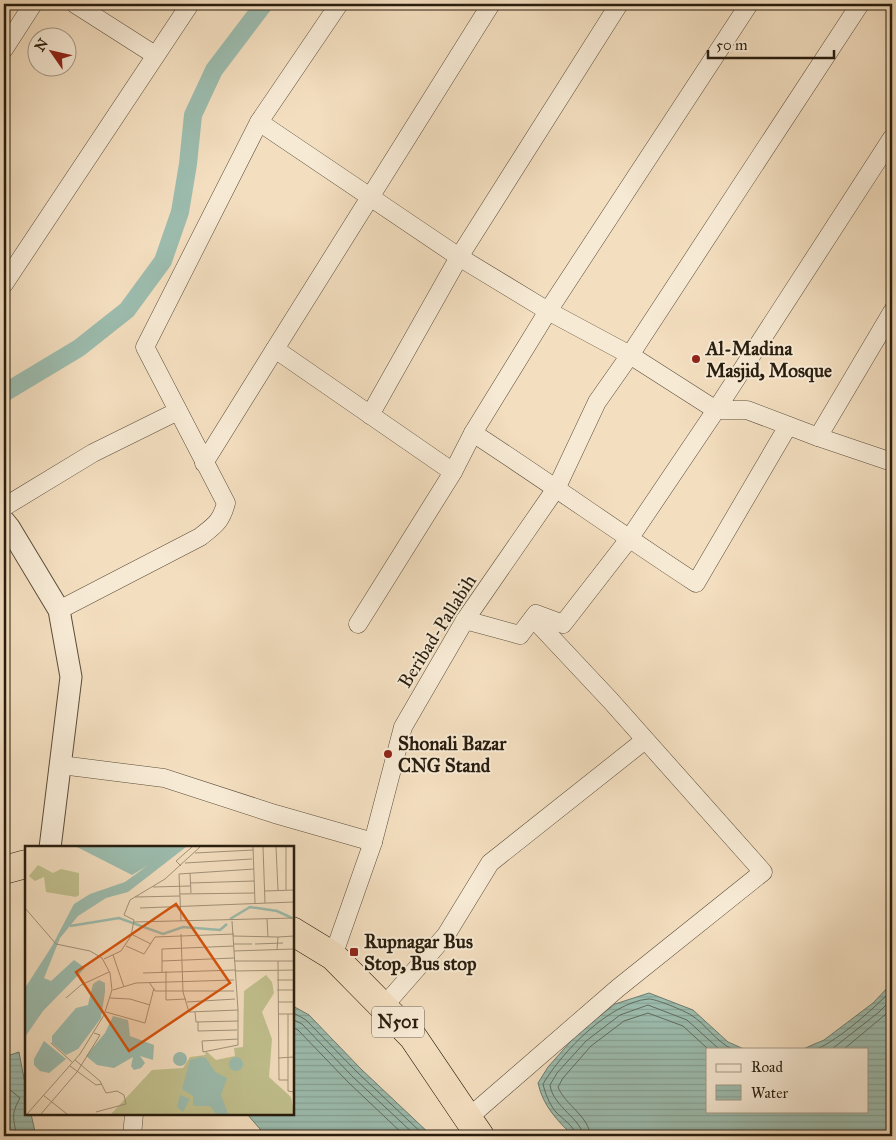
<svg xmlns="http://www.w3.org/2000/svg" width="896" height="1140" font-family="'IM FELL Great Primer',serif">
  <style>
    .water { fill: url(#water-rules); stroke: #6e7c6e }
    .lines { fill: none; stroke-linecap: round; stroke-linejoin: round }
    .shore { stroke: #626c5e; stroke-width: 1 }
    .canal { stroke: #9cbcae; stroke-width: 18 }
    .minor-casing { stroke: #5b4d3a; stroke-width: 19 }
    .tertiary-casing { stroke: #5b4d3a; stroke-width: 23 }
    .trunk-casing { stroke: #281d0e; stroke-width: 29 }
    .minor { stroke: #f7ead5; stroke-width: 18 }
    .tertiary { stroke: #f7ead5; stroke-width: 21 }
    .trunk { stroke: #f3debf; stroke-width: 28 }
    .poi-dot { fill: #8f2418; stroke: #f7ead5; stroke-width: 2 }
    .labels { text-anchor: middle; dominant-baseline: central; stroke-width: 4; stroke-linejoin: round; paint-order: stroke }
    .shield { fill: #f7ead5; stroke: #665a4a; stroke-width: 1 }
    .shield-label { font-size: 18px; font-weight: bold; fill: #281d0e }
    .poi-label { font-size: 19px; font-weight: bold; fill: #281d0e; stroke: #f7ead5; text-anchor: start }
    .street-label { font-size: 19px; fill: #281d0e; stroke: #f7ead5 }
    .inset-river { fill: none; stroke: #9cbcae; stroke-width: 2.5 }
    .inset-road { fill: none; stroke: #a29178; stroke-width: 1 }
    .view { fill: #d5530c; fill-opacity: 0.15; stroke: #d5530c; stroke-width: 2.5 }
    .inset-edge { fill: none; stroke: #281d0e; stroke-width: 2.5 }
  </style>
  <defs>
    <pattern id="water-rules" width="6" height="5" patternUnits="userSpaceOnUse" patternTransform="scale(1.25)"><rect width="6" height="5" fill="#9cbcae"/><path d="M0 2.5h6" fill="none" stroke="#86a194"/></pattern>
  </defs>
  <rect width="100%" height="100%" fill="#f3debf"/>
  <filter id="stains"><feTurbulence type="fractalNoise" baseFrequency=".004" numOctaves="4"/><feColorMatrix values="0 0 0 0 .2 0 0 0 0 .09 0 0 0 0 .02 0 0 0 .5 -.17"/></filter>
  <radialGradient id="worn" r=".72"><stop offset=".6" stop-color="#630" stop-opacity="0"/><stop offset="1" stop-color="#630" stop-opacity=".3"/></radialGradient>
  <!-- water -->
  <g class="water">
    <path d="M 892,983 L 892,1136 L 573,1136 C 557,1120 543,1106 538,1083 L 548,1067 L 578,1033 L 615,1004 L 649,993 L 693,1010 L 728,1042 L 744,1049 L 707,1049 L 707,1111 L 867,1111 L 867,1049 L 803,1049 L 824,1040 L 873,1003 Z"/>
    <path d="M 293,1006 L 309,1015 L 361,1069 L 432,1136 L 266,1136 L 247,1114 L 292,1114 Z"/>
    <path d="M 19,1052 L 26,1089 L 26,1114 L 31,1114 L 36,1136 L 4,1136 L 4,1057 Z"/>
  </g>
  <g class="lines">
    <!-- shore -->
    <g class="shore">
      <path d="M 292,1012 L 306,1020 L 358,1073 L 425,1136"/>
      <path d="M 292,1019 L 302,1024 L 353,1077 L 416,1136"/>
      <path d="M 292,1027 L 298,1030 L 348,1082 L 405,1136"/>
      <path d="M 817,1049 C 840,1039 874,1008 892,990"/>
      <path d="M 832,1049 L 879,1012 L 892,999"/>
      <path d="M 844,1049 L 892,1009"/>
      <path d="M 4,1075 L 9,1089 L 20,1098 C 11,1114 13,1118 17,1136"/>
      <path d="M 576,1136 C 575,1126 562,1119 555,1111 C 549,1103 545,1093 543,1084 C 562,1052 609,1003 648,999 C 654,998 685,1011 691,1015 C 706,1024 715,1041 732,1049"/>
      <path d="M 583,1136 C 582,1119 553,1107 550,1085 L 557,1073 L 586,1041 L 620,1015 L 648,1005 L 687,1020 L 719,1049"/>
      <path d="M 590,1136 C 590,1117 565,1105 558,1087 L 563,1078 L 591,1046 L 624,1021 L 648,1013 L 683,1026 L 708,1049"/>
    </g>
    <!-- canal -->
    <path class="canal" d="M 4,393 L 79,348 L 127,310 L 163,261 L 180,212 L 188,164 L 193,115 L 214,70 L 264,4"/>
    <!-- minor casing -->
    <g class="minor-casing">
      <g id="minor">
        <path d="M 75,4 L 155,55"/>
        <path d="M 4,49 L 33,4"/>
        <path d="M 259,122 L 459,257 L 548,311 L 630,355 L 716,410 L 747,410 L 818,437 L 892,462"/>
        <path d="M 4,284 L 190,4"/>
        <path d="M 370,415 L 459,257 L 619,4"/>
        <path d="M 473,433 C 548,482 621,534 696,583 L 788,426"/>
        <path d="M 818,437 L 892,312"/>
        <path d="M 204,463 L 275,349"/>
        <path d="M 453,472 L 275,349 L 491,4"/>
        <path d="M 4,507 L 93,453 L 178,411"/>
        <path d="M 59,610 L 200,537 C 215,525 221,522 226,503 L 145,347 L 259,122 L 339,4"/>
        <path d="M 465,620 L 520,635 L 536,614 L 563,624 L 629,539 L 716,410 L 892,138"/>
        <path d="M 358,624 L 453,472 L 473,433 L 548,311 L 749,4"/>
        <path d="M 61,765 L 164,778 L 275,814 L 373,842"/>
        <path d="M 333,956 L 373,842 L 403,727 L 465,620 L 557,487 L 597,402 L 630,355 L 860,4"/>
        <path d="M 383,1007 L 446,935 L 490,863 L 645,740"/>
        <path d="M 468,1118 L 618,988 L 763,872 L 610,700 L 533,618"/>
        <path d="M 132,1136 L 134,1114"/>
      </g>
    </g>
    <!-- tertiary casing -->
    <g class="tertiary-casing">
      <path id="tertiary" d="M 4,521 L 9,527 L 59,610 L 71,677 L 50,848"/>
    </g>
    <!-- trunk casing -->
    <g class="trunk-casing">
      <g id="trunk">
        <path d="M 4,870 L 26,864"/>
        <path d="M 292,931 L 333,956 L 413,1037 L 480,1136"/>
      </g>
    </g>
    <!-- minor -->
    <use href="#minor" class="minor"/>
    <!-- tertiary -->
    <use href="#tertiary" class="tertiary"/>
    <!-- trunk -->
    <use href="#trunk" class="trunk"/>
  </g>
  <!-- markers -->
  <g class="poi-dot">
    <circle cx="696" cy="359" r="5"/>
    <circle cx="388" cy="754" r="5"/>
    <rect x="349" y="947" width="10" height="10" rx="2.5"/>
  </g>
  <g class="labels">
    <!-- shield labels -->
    <rect class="shield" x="372" y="1006.5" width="52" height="31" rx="4"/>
    <g class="shield-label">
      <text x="398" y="1022">N501</text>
    </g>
    <!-- poi labels -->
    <g class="poi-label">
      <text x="706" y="348">Al-Madina<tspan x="706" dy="22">Masjid, Mosque</tspan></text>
      <text x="398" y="743">Shonali Bazar<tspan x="398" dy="22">CNG Stand</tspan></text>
      <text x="364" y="941">Rupnagar Bus<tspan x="364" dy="22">Stop, Bus stop</tspan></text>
    </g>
    <!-- street labels -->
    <g class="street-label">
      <text transform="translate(437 631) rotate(-58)">Beribad-Pallabih</text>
    </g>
  </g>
  <!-- overview -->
  <g transform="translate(25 846)">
    <rect width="269" height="269" fill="#f3debf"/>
    <path d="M 13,19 L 28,27 L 36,23 L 54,27 L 54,49 L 51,51 L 21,46 L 19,31 L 10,35 L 4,30 Z" fill="#c1c08e"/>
    <path d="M 241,129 L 247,136 L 249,147 L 237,166 L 247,193 L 244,231 L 266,251 L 269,268 L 86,268 L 127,224 L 158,222 L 165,211 L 180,209 L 181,205 L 191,214 L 210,210 L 209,202 L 218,201 L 219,145 Z" fill="#c1c08e"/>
    <path d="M 52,1 L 161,1 L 103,46 L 81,52 L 53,70 L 35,92 L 19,132 L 26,135 L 49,114 L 60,122 L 18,165 L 0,191 L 0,142 L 27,100 L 49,58 L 65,48 L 100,36 L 122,20 L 107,29 ZM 74,134 L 80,137 L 80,146 L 76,172 L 53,203 L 41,209 L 27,197 L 27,190 L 51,162 L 63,159 L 68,138 ZM 88,170 L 103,174 L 105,190 L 129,199 L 128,214 L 115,210 L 120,217 L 116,222 L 109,224 L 106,220 L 108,211 L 89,222 L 72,219 L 61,210 L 80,187 ZM 19,195 L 41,213 L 24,227 L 15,225 L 9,219 L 9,213 ZM148 213a7 7 0 1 1 14 0a7 7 0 1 1-14 0ZM 176,211 L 181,212 L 190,226 L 202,232 L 196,249 L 203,268 L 191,268 L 185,260 L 168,260 L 168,250 L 157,243 L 165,214 ZM204 218a7 7 0 1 1 14 0a7 7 0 1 1-14 0ZM 155,249 L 165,253 L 158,266 L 152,261 Z" fill="#9cbcae"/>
    <path class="inset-river" d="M 205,73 L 225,61 L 252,65 L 267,72M 45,80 L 94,72 L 138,88 L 158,81 L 195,84 L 202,78"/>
    <path class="inset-road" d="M 228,1 L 230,57M 238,1 L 240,57M 251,1 L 253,44M 261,1 L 261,44M 170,7 L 228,4M 160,17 L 227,13M 156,20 L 151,15 L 167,1M 165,27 L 166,47M 154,28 L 229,23M 154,28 L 156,75M 165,37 L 229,35M 128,41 L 165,40M 240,45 L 269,44M 155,48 L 230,47M 110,51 L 155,50M 0,62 L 31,98 L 65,105 L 77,112 L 85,127 L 87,144 L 79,169 L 55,208 L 2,268M 115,62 L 269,56M 242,73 L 243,91M 207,75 L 213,164 L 213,199 L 178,206 L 177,195 L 213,193M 109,76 L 269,72M 106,88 L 126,98M 156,88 L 158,146 L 164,166 L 213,164M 208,90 L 253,91 L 252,104M 253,91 L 269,90M 209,98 L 227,98M 230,98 L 258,97M 101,100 L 119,108 L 130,91 L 209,88M 209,105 L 269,103M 88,109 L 99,141M 79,113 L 96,105 L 106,90 L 109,74 L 99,69 L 105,54 L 140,33 L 175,1M 137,115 L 209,112M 209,115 L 269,115M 253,115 L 254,234 L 263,234M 141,125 L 141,154 L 161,153M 210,125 L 269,124M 137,126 L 137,103 L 209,100M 118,127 L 210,124M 252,134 L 269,134M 124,136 L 130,145 L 209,145M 88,144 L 111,137 L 209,134M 252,144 L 269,144M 41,152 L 56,139 L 84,126M 85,152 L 105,153 L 125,159M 162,156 L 210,153M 253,156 L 269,156M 81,166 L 120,177 L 129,142M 170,166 L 171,176 L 213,175M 253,168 L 269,168M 263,168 L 263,245 L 269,246M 173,176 L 173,185 L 212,184M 26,197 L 47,216M 253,212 L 269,211M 50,214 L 75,235 L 81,247 L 92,245 L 99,249 L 101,258 L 71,266M 45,220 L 71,239 L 77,238M 18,249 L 42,268M 16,268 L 52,226 L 75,189 L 69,187"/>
    <path class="view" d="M 151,58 L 205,137 L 104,205 L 51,126 Z"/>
    <rect width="269" height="269" class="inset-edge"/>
  </g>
  <!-- margin -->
  <rect width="896" height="1140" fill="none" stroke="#f3debf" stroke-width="20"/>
  <rect x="5" y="5" width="886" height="1130" fill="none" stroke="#281d0e" stroke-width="2.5"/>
  <rect x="10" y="10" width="876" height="1120" fill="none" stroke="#281d0e"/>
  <!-- legend -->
  <rect x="706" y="1048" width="162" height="65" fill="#f7ead5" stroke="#a49885"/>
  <rect x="716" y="1064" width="25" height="8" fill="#f7ead5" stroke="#a49885"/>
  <text x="751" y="1072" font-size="15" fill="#281d0e">Road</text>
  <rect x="716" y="1085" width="25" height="15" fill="url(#water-rules)" stroke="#a49885"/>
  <text x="751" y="1098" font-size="15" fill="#281d0e">Water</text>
  <!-- north arrow -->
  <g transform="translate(52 52) rotate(304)"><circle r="24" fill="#f7ead5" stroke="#a49885"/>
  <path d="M0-4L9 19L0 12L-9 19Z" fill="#8f2418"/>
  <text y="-8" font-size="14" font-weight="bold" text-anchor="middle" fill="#281d0e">N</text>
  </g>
  <!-- scale -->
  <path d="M708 50v8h126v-8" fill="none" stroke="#281d0e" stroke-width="2.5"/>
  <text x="716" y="50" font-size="15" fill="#281d0e" stroke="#f7ead5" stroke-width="4" paint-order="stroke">50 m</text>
  <rect width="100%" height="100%" filter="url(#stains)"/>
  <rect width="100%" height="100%" fill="url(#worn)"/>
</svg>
